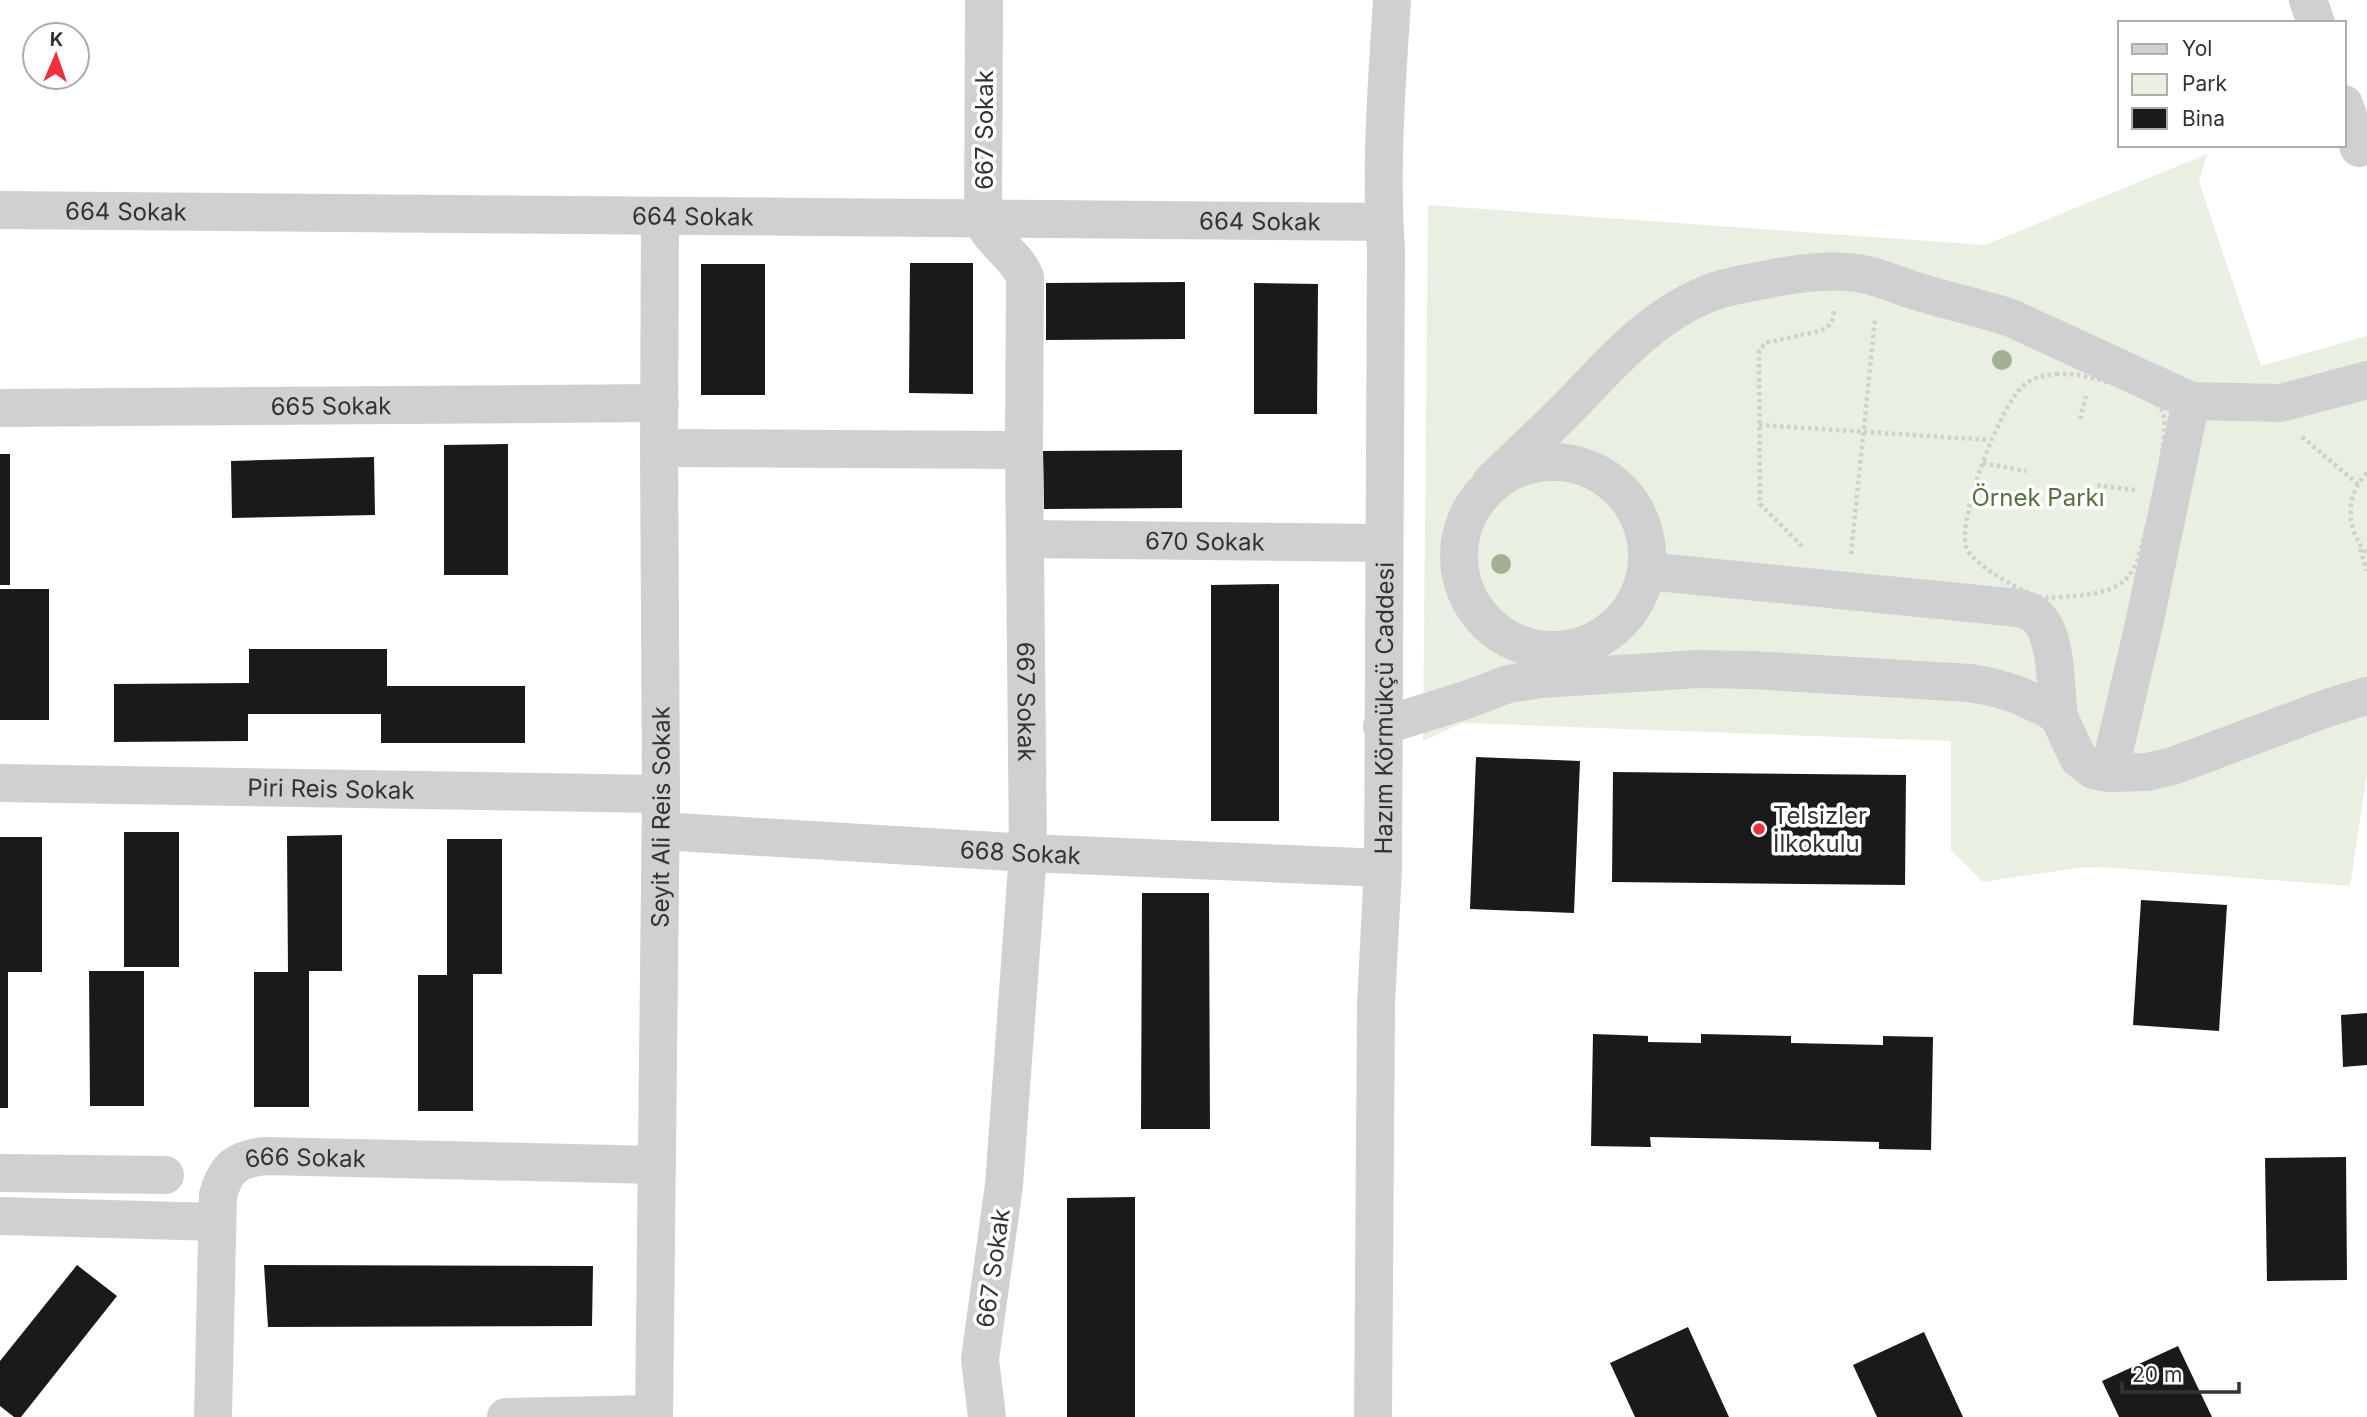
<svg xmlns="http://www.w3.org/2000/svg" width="2367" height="1417" font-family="Inter,sans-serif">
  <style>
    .green { fill: #e9f0e1 }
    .building { fill: #1a1a1a }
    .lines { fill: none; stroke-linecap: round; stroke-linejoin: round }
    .path { stroke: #d0d0d0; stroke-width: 4.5; stroke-dasharray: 3.5 3.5; stroke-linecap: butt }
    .minor { stroke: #d0d0d0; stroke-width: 38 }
    .tree { fill: #a2b194 }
    .poi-dot { fill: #ef303c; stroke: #fff; stroke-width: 2.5 }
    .labels { text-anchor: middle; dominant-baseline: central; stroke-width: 7; stroke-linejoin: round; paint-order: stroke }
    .street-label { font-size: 24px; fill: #333; stroke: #fff }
    .park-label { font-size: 24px; fill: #55723c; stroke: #fff }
    .poi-label { font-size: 24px; fill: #333; stroke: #fff; text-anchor: start }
  </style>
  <rect width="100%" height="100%" fill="#fff"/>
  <!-- green -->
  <path class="green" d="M 2207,154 L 2199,182 L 2261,366 L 2367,336 L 2367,774 L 2350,886 L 2115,868 L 2083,867 L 1983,882 L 1951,850 L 1951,741 L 1462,723 L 1423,741 L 1428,205 L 1985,245 Z"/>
  <!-- building -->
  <g class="building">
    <path d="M 910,263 L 973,263 L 973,394 L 909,393 Z"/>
    <rect x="701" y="264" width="64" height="131"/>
    <path d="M 1185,282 L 1185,339 L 1046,340 L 1046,283 Z"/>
    <path d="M 1254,283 L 1318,284 L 1317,414 L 1254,414 Z"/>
    <path d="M 508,444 L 508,575 L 444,575 L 444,445 Z"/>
    <path d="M 1182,450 L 1182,508 L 1044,509 L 1043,451 Z"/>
    <rect x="0" y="454" width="10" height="131"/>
    <path d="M 374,457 L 375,515 L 232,518 L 231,461 Z"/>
    <path d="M 1279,584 L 1279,821 L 1211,821 L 1211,585 Z"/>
    <rect x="0" y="589" width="49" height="131"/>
    <path d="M 249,649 L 387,649 L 387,686 L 525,686 L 525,743 L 381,743 L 381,714 L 248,714 L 248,741 L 114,742 L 114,684 L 249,683 Z"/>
    <path d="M 1476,757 L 1580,761 L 1574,913 L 1470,909 Z"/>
    <path d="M 1613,772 L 1906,775 L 1905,885 L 1612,882 Z"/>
    <rect x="124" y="832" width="55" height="135"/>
    <path d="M 342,835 L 342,971 L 309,971 L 309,1107 L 254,1107 L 254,972 L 288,972 L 287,836 Z"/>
    <path d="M 0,837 L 42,837 L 42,972 L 8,972 L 8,1108 L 0,1108 Z"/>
    <path d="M 447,839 L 502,839 L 502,974 L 473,974 L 473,1111 L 418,1111 L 418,975 L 447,975 Z"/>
    <path d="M 1142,893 L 1209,893 L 1210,1129 L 1141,1129 Z"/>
    <path d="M 2141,900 L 2227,905 L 2219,1031 L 2133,1025 Z"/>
    <path d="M 89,971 L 144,971 L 144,1106 L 90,1106 Z"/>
    <path d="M 2367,1013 L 2367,1065 L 2343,1067 L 2341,1015 Z"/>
    <path d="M 1593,1034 L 1648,1036 L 1648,1042 L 1701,1043 L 1701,1034 L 1791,1036 L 1791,1043 L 1883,1045 L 1883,1036 L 1933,1037 L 1931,1150 L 1879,1149 L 1879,1142 L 1650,1137 L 1651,1147 L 1591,1146 Z"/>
    <path d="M 2346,1157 L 2347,1280 L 2267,1281 L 2265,1158 Z"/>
    <path d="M 1135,1197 L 1135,1417 L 1067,1417 L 1067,1198 Z"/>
    <path d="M 77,1265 L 117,1296 L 21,1417 L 14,1417 L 0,1406 L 0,1361 Z"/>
    <path d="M 264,1265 L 593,1266 L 592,1326 L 268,1327 Z"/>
    <path d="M 1688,1327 L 1729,1417 L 1635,1417 L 1610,1363 Z"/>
    <path d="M 1924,1332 L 1963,1417 L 1877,1417 L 1853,1365 Z"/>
    <path d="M 2178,1346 L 2212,1417 L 2119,1417 L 2102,1381 Z"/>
  </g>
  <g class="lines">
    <!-- path -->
    <g class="path">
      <path d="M 2056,374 C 2067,374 2078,374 2088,377 C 2105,380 2151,396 2161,409 C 2174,424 2146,533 2139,555 C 2136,565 2131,575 2123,582 C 2103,597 2069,596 2045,598 C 2027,596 1971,564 1966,547 C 1958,516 1999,409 2022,387 C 2032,377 2043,376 2056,374 Z"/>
      <path d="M 2080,419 L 2086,396"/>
      <path d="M 1759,425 L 1990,440"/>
      <path d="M 2302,437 L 2358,484"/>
      <path d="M 1983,463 L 2026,471"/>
      <path d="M 2367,473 C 2344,497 2346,529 2367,554"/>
      <path d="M 2097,485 L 2135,490"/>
      <path d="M 1802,546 L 1760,504 L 1759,351 L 1765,343 L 1820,331 C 1830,326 1833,322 1834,311"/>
      <path d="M 2360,549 L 2367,571"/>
      <path d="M 1851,554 L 1875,319"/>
    </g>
    <!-- minor -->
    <g class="minor">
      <path id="s1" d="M 984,0 L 983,220 C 992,244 1016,254 1025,277 L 1024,450 L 1028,853 L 1004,1185 L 980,1359 L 987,1417"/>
      <path d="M 2308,0 L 2316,23"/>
      <path d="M 2344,104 L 2359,148"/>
      <path id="s2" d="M 0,210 L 1384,222"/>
      <path id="s3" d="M 0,408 L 660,403"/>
      <path d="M 659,448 L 1024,450"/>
      <circle cx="1553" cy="556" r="94"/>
      <path d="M 1491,482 C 1519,455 1548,429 1575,401 C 1614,360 1653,316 1707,294 C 1726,286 1748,283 1769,279 C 1798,273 1828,269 1858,273 C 1877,276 1892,283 1909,289 C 1943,300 1978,307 2011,318 L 2191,401 L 2281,403 L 2367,380"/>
      <path id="s4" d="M 1025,539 L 1384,543"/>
      <path d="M 1647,571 L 2019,608 C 2024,610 2031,611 2035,615 C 2058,632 2055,690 2059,717"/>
      <path d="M 1382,726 L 1466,700 L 1508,684 L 1541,679 L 1698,669 L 1751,670 L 1970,683 L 1991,687 L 2016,694 L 2048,709 L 2059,717 L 2078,758 L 2093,770 L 2109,773 L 2147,772 L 2173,766 L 2327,708 L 2367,696"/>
      <path d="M 2109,773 L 2144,624 L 2191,401"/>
      <path id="s5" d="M 0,783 L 661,794"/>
      <path id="s6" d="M 661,831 L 1028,853 L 1383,868"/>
      <path d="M 0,1173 L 165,1175"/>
      <path d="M 0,1216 L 217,1222"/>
      <path id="s7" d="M 213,1417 L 218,1195 C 226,1167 237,1159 265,1156 L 657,1165"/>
      <path d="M 506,1417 L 654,1414"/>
      <path id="s8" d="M 654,1417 L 661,794 L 659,448 L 660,217"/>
      <path id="s9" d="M 1373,1417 L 1376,1004 L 1383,868 L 1386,249 C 1380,168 1387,81 1392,0"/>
    </g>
  </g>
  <!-- trees -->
  <g class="tree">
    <circle cx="2002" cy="360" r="10"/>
    <circle cx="1501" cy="564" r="10"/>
  </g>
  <!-- markers -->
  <circle class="poi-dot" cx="1759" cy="829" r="7"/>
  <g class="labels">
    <!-- street labels -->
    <g class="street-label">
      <text transform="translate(984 130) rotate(-90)">667 Sokak</text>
      <text stroke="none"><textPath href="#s2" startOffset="126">664 Sokak</textPath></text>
      <text stroke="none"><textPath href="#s2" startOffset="693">664 Sokak</textPath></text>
      <text stroke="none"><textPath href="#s2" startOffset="1260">664 Sokak</textPath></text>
      <text stroke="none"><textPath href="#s3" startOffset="331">665 Sokak</textPath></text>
      <text stroke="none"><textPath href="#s4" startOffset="180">670 Sokak</textPath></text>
      <text stroke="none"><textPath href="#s1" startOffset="716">667 Sokak</textPath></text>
      <text stroke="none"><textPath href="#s9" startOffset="709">Hazım Körmükçü Caddesi</textPath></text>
      <text stroke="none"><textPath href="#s5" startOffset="331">Piri Reis Sokak</textPath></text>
      <text stroke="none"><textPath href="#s8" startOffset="600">Seyit Ali Reis Sokak</textPath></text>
      <text stroke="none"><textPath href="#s6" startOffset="360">668 Sokak</textPath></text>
      <text stroke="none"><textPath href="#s7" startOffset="329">666 Sokak</textPath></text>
      <text transform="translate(993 1268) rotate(-82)">667 Sokak</text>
    </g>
    <!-- park labels -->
    <g class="park-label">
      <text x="2038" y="497">Örnek Parkı</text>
    </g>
    <!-- poi labels -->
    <g class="poi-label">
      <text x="1773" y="815">Telsizler<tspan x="1773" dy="28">İlkokulu</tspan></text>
    </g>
  </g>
  <!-- legend -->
  <rect x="2118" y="21" width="228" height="126" fill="#ffffff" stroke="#adadad" stroke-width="2"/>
  <rect x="2132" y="44" width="35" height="10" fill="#d0d0d0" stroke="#adadad" stroke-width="2"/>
  <text x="2182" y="56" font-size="21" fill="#333333">Yol</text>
  <rect x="2132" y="74" width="35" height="21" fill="#e9f0e1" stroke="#adadad" stroke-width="2"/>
  <text x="2182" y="91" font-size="21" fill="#333333">Park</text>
  <rect x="2132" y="108" width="35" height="21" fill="#1a1a1a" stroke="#adadad" stroke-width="2"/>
  <text x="2182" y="126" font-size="21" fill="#333333">Bina</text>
  <!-- north arrow -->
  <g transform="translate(56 56) rotate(2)"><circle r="33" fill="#ffffff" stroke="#adadad" stroke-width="2"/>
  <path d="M0-5L12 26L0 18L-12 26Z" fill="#ef303c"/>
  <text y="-10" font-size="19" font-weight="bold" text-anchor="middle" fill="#333333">K</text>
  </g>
  <!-- scale -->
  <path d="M2122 1382v10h117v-10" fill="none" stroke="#333333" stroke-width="3.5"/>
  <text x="2132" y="1382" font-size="21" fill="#333333" stroke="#ffffff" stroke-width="5" paint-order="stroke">20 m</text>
</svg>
